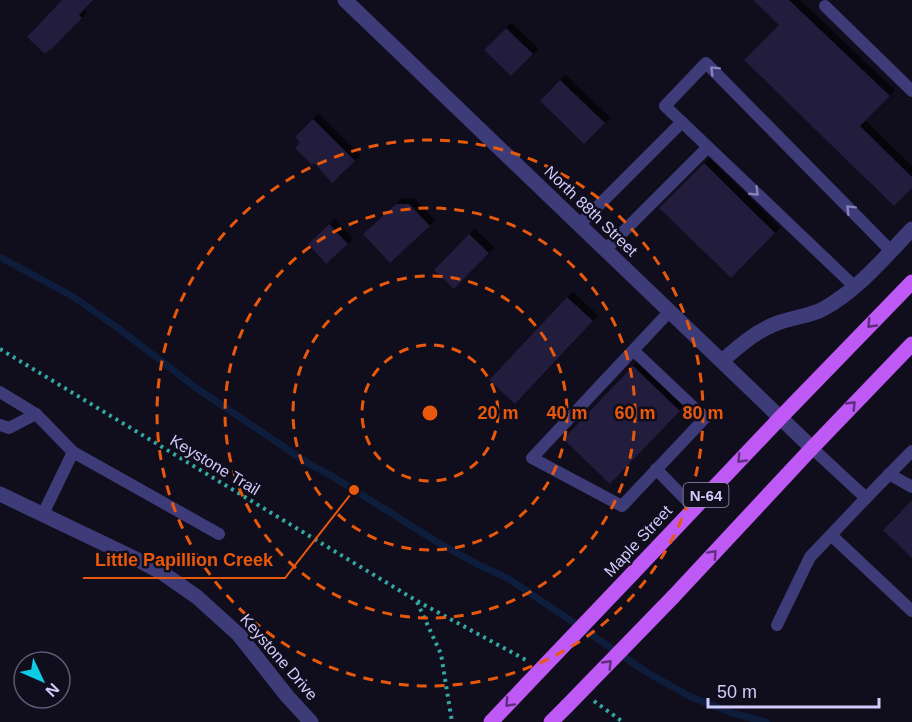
<svg xmlns="http://www.w3.org/2000/svg" width="912" height="722" font-family="Helvetica,sans-serif">
  <style>
    .lines { fill: none; stroke-linecap: round; stroke-linejoin: round }
    .stream { stroke: #0d1d3b; stroke-width: 7 }
    .building { fill: #221a3c; filter: url(#shadow) }
    .path { stroke: #34a7a3; stroke-width: 4; stroke-dasharray: 3 4.5; stroke-linecap: butt }
    .service { stroke: #3e3b79; stroke-width: 12 }
    .minor { stroke: #3e3b79; stroke-width: 15 }
    .primary { stroke: #bf59f5; stroke-width: 15 }
    .primary-bridge { stroke: #bf59f5; stroke-width: 15 }
    .oneway { stroke: #8883ba }
    .oneway2 { stroke: #5f2f7e }
    .ring { fill: none; stroke: #e8590c; stroke-width: 3; stroke-dasharray: 10 8 }
    .labels { text-anchor: middle; dominant-baseline: central; stroke-width: 5; stroke-linejoin: round; paint-order: stroke }
    .shield { fill: #100d1c; stroke: #9892b9; stroke-width: 1.5 }
    .shield-label { font-size: 15px; font-weight: bold; fill: #d2cbfc }
    .street-label { font-size: 16px; fill: #d2cbfc; stroke: #100d1c }
    .centre { fill: #e8590c; stroke: #100d1c; stroke-width: 3 }
    .ring-label { font-size: 18px; text-anchor: middle; font-weight: bold; fill: #e8590c; stroke: #100d1c; stroke-width: 5; stroke-linejoin: round; paint-order: stroke }
    .leader { fill: none; stroke: #e8590c; stroke-width: 2 }
    .callout-dot { fill: #e8590c; stroke: #100d1c; stroke-width: 2 }
    .callout-label { font-size: 18px; text-anchor: middle; font-weight: bold; fill: #e8590c; stroke: #100d1c; stroke-width: 5; stroke-linejoin: round; paint-order: stroke }
  </style>
  <defs>
    <filter id="shadow"><feDropShadow dx="5.5" dy="-5.5" stdDeviation="0" flood-color="#0009"/></filter>
  </defs>
  <rect width="100%" height="100%" fill="#100d1c"/>
  <g class="lines">
    <!-- stream -->
    <path class="stream" d="M 0,257 L 72,296 L 118,328 L 195,387 L 309,464 L 332,476 L 437,542 L 477,564 L 509,579 L 648,673 L 691,697 L 732,713 L 766,722"/>
  </g>
  <!-- building -->
  <g class="building">
    <path d="M 62,0 L 93,0 L 79,15 L 82,18 L 51,50 L 50,49 L 45,54 L 27,37 Z"/>
    <path d="M 753,0 L 789,0 L 890,96 L 860,126 L 912,177 L 912,188 L 894,206 L 744,60 L 779,25 Z"/>
    <path d="M 506,28 L 533,54 L 511,76 L 484,50 Z"/>
    <path d="M 560,80 L 605,123 L 584,144 L 540,101 Z"/>
    <path d="M 313,119 L 355,161 L 332,183 L 314,163 L 312,165 L 295,148 L 300,142 L 295,137 Z"/>
    <path d="M 704,163 L 775,233 L 731,278 L 659,208 Z"/>
    <path d="M 396,204 L 409,204 L 430,226 L 390,263 L 363,234 Z"/>
    <path d="M 329,224 L 348,244 L 326,264 L 308,244 Z"/>
    <path d="M 469,234 L 489,253 L 454,289 L 434,270 Z"/>
    <path d="M 567,297 L 593,321 L 515,404 L 489,380 Z"/>
    <path d="M 633,366 L 680,411 L 610,484 L 563,439 Z"/>
    <path d="M 912,500 L 912,558 L 883,530 Z"/>
  </g>
  <g class="lines">
    <!-- path -->
    <g class="path">
      <path d="M 0,349 L 417,601 L 526,660"/>
      <path d="M 417,602 L 441,654 L 452,722"/>
      <path d="M 594,701 L 623,722"/>
    </g>
    <!-- service -->
    <g class="service">
      <path d="M 825,6 L 912,91"/>
      <path d="M 579,225 L 682,122"/>
      <path d="M 605,250 L 708,147"/>
      <path d="M 855,287 L 665,106 L 706,63 L 891,251"/>
      <path d="M 634,351 L 705,418 L 622,506 L 532,458 L 670,311"/>
      <path d="M 0,392 L 36,414 L 73,452"/>
      <path d="M 0,425 L 9,428 L 36,414"/>
      <path d="M 812,448 L 866,498 L 912,451"/>
      <path d="M 656,469 L 694,508"/>
      <path d="M 889,474 L 912,487"/>
      <path d="M 43,514 L 73,452 L 219,534"/>
      <path d="M 831,535 L 912,611"/>
      <path d="M 777,625 L 810,557 L 866,498"/>
    </g>
    <!-- minor -->
    <g class="minor">
      <path d="M 345,0 L 812,448"/>
      <path d="M 722,361 C 738,347 755,332 775,324 C 789,318 811,316 823,309 C 858,290 884,258 912,229"/>
      <path d="M 0,494 L 138,560 L 164,574 L 197,597 L 239,635 L 287,696 L 311,722"/>
    </g>
    <!-- primary -->
    <g class="primary">
      <path d="M 632,574 L 781,417 L 912,282"/>
      <path d="M 673,597 L 812,448 L 912,344"/>
      <path d="M 491,722 L 527,684"/>
      <path d="M 551,722 L 567,706"/>
    </g>
    <!-- primary-bridge -->
    <g class="primary-bridge">
      <path d="M 527,684 L 632,574"/>
      <path d="M 567,706 L 673,597"/>
    </g>
  </g>
  <!-- one-way arrows -->
  <defs><path id="oneway-chevron" d="M-2-3.5L2.5 0L-2 3.5" fill="none" stroke-width="1.6" stroke-linecap="round" stroke-linejoin="round" transform="scale(1.5)"/></defs>
  <g class="oneway">
    <use href="#oneway-chevron" transform="translate(714 70) rotate(-135)"/>
    <use href="#oneway-chevron" transform="translate(755 192) rotate(44)"/>
    <use href="#oneway-chevron" transform="translate(850 209) rotate(-135)"/>
  </g>
  <g class="oneway2">
    <use href="#oneway-chevron" transform="translate(871 324) rotate(134)"/>
    <use href="#oneway-chevron" transform="translate(852 405) rotate(-46)"/>
    <use href="#oneway-chevron" transform="translate(741 459) rotate(134)"/>
    <use href="#oneway-chevron" transform="translate(713 554) rotate(-47)"/>
    <use href="#oneway-chevron" transform="translate(608 664) rotate(-46)"/>
    <use href="#oneway-chevron" transform="translate(509 703) rotate(133)"/>
  </g>
  <!-- distance rings -->
  <g class="ring">
    <circle cx="430" cy="413" r="68"/>
    <circle cx="430" cy="413" r="137"/>
    <circle cx="430" cy="413" r="205"/>
    <circle cx="430" cy="413" r="273"/>
  </g>
  <g class="labels">
    <!-- shield labels -->
    <rect class="shield" x="683.5" y="483" width="45" height="24" rx="4.5"/>
    <g class="shield-label">
      <text x="706" y="495">N-64</text>
    </g>
    <!-- street labels -->
    <g class="street-label">
      <text transform="translate(591 211) rotate(44)">North 88th Street</text>
      <text transform="translate(215 465) rotate(31)">Keystone Trail</text>
      <text transform="translate(638 541) rotate(-47)">Maple Street</text>
      <text transform="translate(279 657) rotate(49)">Keystone Drive</text>
    </g>
  </g>
  <circle cx="430" cy="413" r="9" class="centre"/>
  <g class="ring-label">
    <text x="498" y="419">20 m</text>
    <text x="567" y="419">40 m</text>
    <text x="635" y="419">60 m</text>
    <text x="703" y="419">80 m</text>
  </g>
  <!-- callouts -->
  <path class="leader" d="M354 490L285 578H83"/>
  <circle class="callout-dot" cx="354" cy="490" r="6"/>
  <g class="callout-label">
    <text x="184" y="566">Little Papillion Creek</text>
  </g>
  <!-- north arrow -->
  <g transform="translate(42 680) rotate(134)"><circle r="28" fill="#100d1c" stroke="#5e5976" stroke-width="1.5"/>
  <path d="M0-4.5L10 22L0 15L-10 22Z" fill="#0ecae5"/>
  <text y="-9" font-size="16" font-weight="bold" text-anchor="middle" fill="#d2cbfc">N</text>
  </g>
  <!-- scale -->
  <path d="M708 698v9h171v-9" fill="none" stroke="#d2cbfc" stroke-width="3"/>
  <text x="717" y="698" font-size="18" fill="#d2cbfc" stroke="#100d1c" stroke-width="4.5" paint-order="stroke">50 m</text>
</svg>
